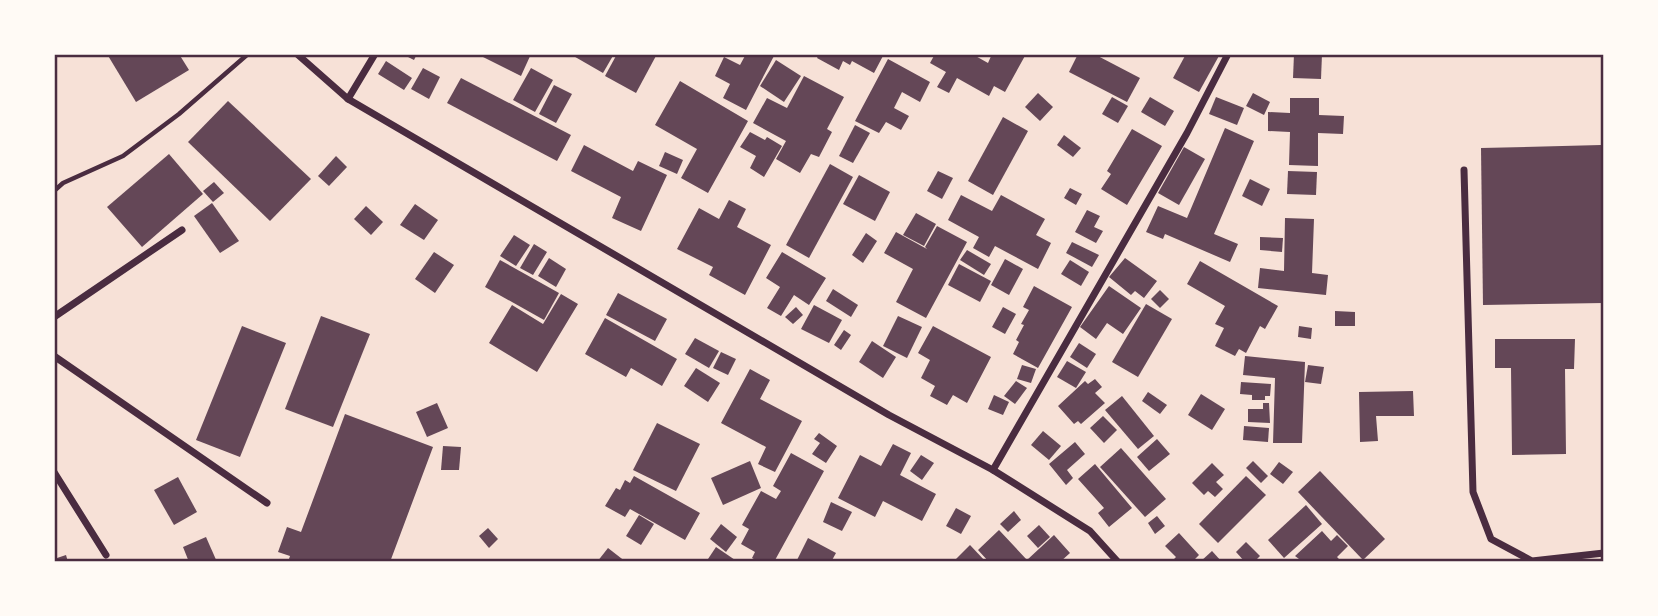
<svg xmlns="http://www.w3.org/2000/svg" width="1658" height="616" font-family="'Alegreya Sans',sans-serif">
  <style>
    .building { fill: #644757 }
    .lines { fill: none; stroke-linecap: round; stroke-linejoin: round }
    .path { stroke: #4a2c40; stroke-width: 4.5 }
    .minor { stroke: #4a2c40; stroke-width: 7 }
    .neatline { fill: none; stroke: #4a2c40; stroke-width: 2.5 }
  </style>
  <rect width="100%" height="100%" fill="#f7e1d7"/>
  <!-- building -->
  <g class="building">
    <path d="M 107,54 L 179,54 L 189,70 L 136,102 Z"/>
    <path d="M 402,54 L 417,54 L 414,60 Z"/>
    <path d="M 477,54 L 531,54 L 521,76 Z"/>
    <path d="M 570,54 L 614,54 L 603,73 Z"/>
    <path d="M 617,54 L 657,54 L 636,93 L 605,76 Z"/>
    <path d="M 746,54 L 775,54 L 746,110 L 723,98 L 730,84 L 715,76 L 724,57 L 740,65 Z"/>
    <path d="M 819,54 L 884,54 L 874,73 L 852,61 L 850,65 L 843,61 L 839,70 L 817,58 Z"/>
    <path d="M 935,54 L 972,54 L 988,63 L 992,54 L 1026,54 L 1005,92 L 994,86 L 989,96 L 957,78 L 949,93 L 937,87 L 946,72 L 930,63 Z"/>
    <path d="M 1078,54 L 1094,54 L 1140,78 L 1127,102 L 1069,72 Z"/>
    <path d="M 1186,54 L 1220,54 L 1199,92 L 1173,78 Z"/>
    <path d="M 1294,54 L 1322,54 L 1321,79 L 1293,78 Z"/>
    <path d="M 888,59 L 930,82 L 920,102 L 902,92 L 894,108 L 909,116 L 901,130 L 886,122 L 879,133 L 855,121 Z"/>
    <path d="M 776,60 L 801,76 L 784,102 L 760,86 Z"/>
    <path d="M 386,61 L 412,78 L 404,90 L 378,74 Z"/>
    <path d="M 423,68 L 440,77 L 429,99 L 411,89 Z"/>
    <path d="M 531,68 L 553,80 L 535,112 L 513,100 Z"/>
    <path d="M 804,76 L 844,97 L 827,129 L 832,132 L 819,157 L 811,154 L 800,173 L 776,159 L 786,141 L 753,123 L 767,98 L 787,108 Z"/>
    <path d="M 461,78 L 571,135 L 557,161 L 447,103 Z"/>
    <path d="M 680,81 L 748,121 L 708,193 L 681,178 L 697,149 L 655,125 Z"/>
    <path d="M 554,85 L 572,94 L 556,123 L 539,114 Z"/>
    <path d="M 1038,93 L 1053,107 L 1040,121 L 1025,107 Z"/>
    <path d="M 1253,93 L 1270,102 L 1264,115 L 1246,106 Z"/>
    <path d="M 1112,97 L 1128,106 L 1118,123 L 1102,114 Z"/>
    <path d="M 1150,97 L 1174,111 L 1165,126 L 1141,112 Z"/>
    <path d="M 1216,97 L 1244,108 L 1237,125 L 1209,114 Z"/>
    <path d="M 1290,98 L 1319,98 L 1319,115 L 1344,116 L 1343,134 L 1318,133 L 1318,166 L 1289,165 L 1290,132 L 1268,131 L 1268,112 L 1290,113 Z"/>
    <path d="M 228,101 L 311,179 L 270,221 L 188,142 Z"/>
    <path d="M 1003,117 L 1028,131 L 993,195 L 968,181 Z"/>
    <path d="M 855,125 L 870,133 L 853,163 L 839,156 Z"/>
    <path d="M 1225,128 L 1254,141 L 1214,234 L 1238,244 L 1230,262 L 1165,234 L 1163,239 L 1146,232 L 1158,206 L 1187,218 Z"/>
    <path d="M 1132,129 L 1162,146 L 1127,205 L 1101,189 L 1111,174 L 1107,171 Z"/>
    <path d="M 750,132 L 765,140 L 767,137 L 782,146 L 764,177 L 750,168 L 756,156 L 740,147 Z"/>
    <path d="M 1064,135 L 1081,148 L 1073,157 L 1057,145 Z"/>
    <path d="M 584,145 L 633,171 L 638,161 L 667,175 L 641,231 L 612,218 L 621,197 L 571,171 Z"/>
    <path d="M 1601,145 L 1604,303 L 1483,305 L 1481,148 Z"/>
    <path d="M 1184,147 L 1205,159 L 1179,205 L 1158,193 Z"/>
    <path d="M 665,152 L 683,160 L 677,174 L 659,166 Z"/>
    <path d="M 169,154 L 203,194 L 142,247 L 107,207 Z"/>
    <path d="M 336,156 L 347,167 L 329,186 L 318,176 Z"/>
    <path d="M 830,164 L 853,177 L 809,258 L 786,245 Z"/>
    <path d="M 938,171 L 953,178 L 942,199 L 927,191 Z"/>
    <path d="M 1288,171 L 1317,172 L 1316,195 L 1287,194 Z"/>
    <path d="M 859,175 L 890,192 L 875,221 L 843,204 Z"/>
    <path d="M 1250,179 L 1270,189 L 1262,206 L 1242,196 Z"/>
    <path d="M 214,182 L 224,193 L 213,202 L 203,191 Z"/>
    <path d="M 1070,188 L 1082,194 L 1076,205 L 1064,198 Z"/>
    <path d="M 961,195 L 992,211 L 1001,195 L 1045,219 L 1036,235 L 1051,243 L 1038,269 L 995,246 L 989,257 L 973,248 L 979,237 L 948,220 Z"/>
    <path d="M 729,200 L 746,209 L 737,227 L 771,245 L 745,295 L 709,275 L 713,267 L 677,249 L 699,208 L 719,219 Z"/>
    <path d="M 212,203 L 239,241 L 220,253 L 194,216 Z"/>
    <path d="M 415,204 L 438,220 L 424,240 L 400,225 Z"/>
    <path d="M 366,206 L 383,222 L 371,235 L 354,219 Z"/>
    <path d="M 1087,210 L 1100,216 L 1094,227 L 1103,231 L 1096,243 L 1075,232 Z"/>
    <path d="M 916,213 L 936,224 L 924,246 L 903,235 Z"/>
    <path d="M 1285,218 L 1314,219 L 1312,273 L 1328,275 L 1326,295 L 1258,288 L 1260,268 L 1284,271 Z"/>
    <path d="M 937,226 L 967,242 L 926,318 L 896,302 L 913,269 L 884,253 L 896,232 L 927,249 L 925,247 Z"/>
    <path d="M 866,233 L 877,241 L 863,263 L 852,255 Z"/>
    <path d="M 514,235 L 530,245 L 516,266 L 500,256 Z"/>
    <path d="M 1260,237 L 1283,238 L 1282,252 L 1260,250 Z"/>
    <path d="M 1072,242 L 1099,255 L 1092,267 L 1066,253 Z"/>
    <path d="M 534,244 L 547,252 L 533,275 L 520,268 Z"/>
    <path d="M 967,250 L 991,264 L 984,275 L 960,260 Z"/>
    <path d="M 434,252 L 454,265 L 435,293 L 415,279 Z"/>
    <path d="M 782,252 L 826,278 L 809,305 L 794,295 L 781,316 L 767,308 L 780,287 L 766,278 Z"/>
    <path d="M 549,258 L 566,269 L 556,287 L 538,276 Z"/>
    <path d="M 1125,258 L 1157,281 L 1144,298 L 1135,291 L 1131,295 L 1109,277 Z"/>
    <path d="M 1005,259 L 1023,269 L 1009,295 L 991,285 Z"/>
    <path d="M 500,260 L 559,293 L 544,320 L 485,287 Z"/>
    <path d="M 1070,260 L 1089,272 L 1081,286 L 1061,274 Z"/>
    <path d="M 1200,261 L 1278,306 L 1265,329 L 1260,326 L 1246,353 L 1239,349 L 1235,356 L 1215,346 L 1224,328 L 1215,324 L 1225,306 L 1187,284 Z"/>
    <path d="M 959,264 L 991,281 L 980,302 L 948,285 Z"/>
    <path d="M 1034,286 L 1072,307 L 1038,368 L 1013,354 L 1019,342 L 1016,340 L 1024,325 L 1021,324 L 1029,310 L 1023,307 Z"/>
    <path d="M 1109,286 L 1141,308 L 1123,334 L 1107,323 L 1096,339 L 1080,327 Z"/>
    <path d="M 833,289 L 858,305 L 851,317 L 826,301 Z"/>
    <path d="M 1160,290 L 1169,299 L 1160,308 L 1151,299 Z"/>
    <path d="M 618,293 L 667,319 L 655,341 L 606,315 Z"/>
    <path d="M 561,294 L 578,304 L 537,372 L 489,343 L 512,305 L 543,324 Z"/>
    <path d="M 1146,304 L 1172,319 L 1138,377 L 1112,362 Z"/>
    <path d="M 814,305 L 842,320 L 829,343 L 801,329 Z"/>
    <path d="M 796,307 L 803,315 L 793,324 L 785,317 Z"/>
    <path d="M 1003,307 L 1016,314 L 1005,334 L 992,327 Z"/>
    <path d="M 1335,311 L 1355,312 L 1355,326 L 1335,326 Z"/>
    <path d="M 321,316 L 370,334 L 333,427 L 285,409 Z"/>
    <path d="M 898,316 L 922,327 L 907,358 L 883,346 Z"/>
    <path d="M 605,318 L 677,359 L 662,386 L 631,368 L 626,377 L 585,354 Z"/>
    <path d="M 242,326 L 286,343 L 240,457 L 196,440 Z"/>
    <path d="M 933,326 L 991,357 L 967,403 L 953,395 L 947,405 L 930,396 L 935,386 L 921,378 L 930,360 L 918,353 Z"/>
    <path d="M 1299,326 L 1312,328 L 1311,339 L 1298,337 Z"/>
    <path d="M 844,330 L 851,335 L 841,350 L 834,345 Z"/>
    <path d="M 695,338 L 719,351 L 709,368 L 685,354 Z"/>
    <path d="M 1495,339 L 1575,339 L 1574,369 L 1565,369 L 1566,454 L 1512,455 L 1511,368 L 1495,368 Z"/>
    <path d="M 872,341 L 896,357 L 883,378 L 859,362 Z"/>
    <path d="M 1079,343 L 1096,354 L 1087,368 L 1070,357 Z"/>
    <path d="M 721,352 L 736,359 L 728,375 L 713,368 Z"/>
    <path d="M 1245,356 L 1305,362 L 1302,443 L 1273,443 L 1275,378 L 1243,375 Z"/>
    <path d="M 1067,361 L 1086,372 L 1076,388 L 1057,377 Z"/>
    <path d="M 1022,365 L 1036,369 L 1031,383 L 1017,379 Z"/>
    <path d="M 1308,365 L 1324,367 L 1321,384 L 1305,382 Z"/>
    <path d="M 696,368 L 720,383 L 708,402 L 684,386 Z"/>
    <path d="M 750,369 L 770,380 L 760,399 L 802,421 L 775,472 L 758,464 L 766,447 L 721,423 Z"/>
    <path d="M 1095,379 L 1102,387 L 1095,393 L 1105,403 L 1081,424 L 1078,421 L 1074,424 L 1058,406 L 1085,381 L 1088,384 Z"/>
    <path d="M 1016,381 L 1027,388 L 1015,404 L 1004,396 Z"/>
    <path d="M 1241,382 L 1271,384 L 1270,396 L 1265,396 L 1265,400 L 1252,400 L 1252,395 L 1240,394 Z"/>
    <path d="M 1413,391 L 1414,416 L 1376,416 L 1378,441 L 1360,442 L 1359,392 Z"/>
    <path d="M 1148,392 L 1167,405 L 1160,414 L 1142,401 Z"/>
    <path d="M 1201,394 L 1225,409 L 1212,430 L 1188,415 Z"/>
    <path d="M 994,395 L 1009,402 L 1003,415 L 988,409 Z"/>
    <path d="M 1122,396 L 1154,436 L 1138,449 L 1105,410 Z"/>
    <path d="M 437,403 L 448,428 L 427,437 L 416,412 Z"/>
    <path d="M 1263,403 L 1269,403 L 1270,423 L 1248,422 L 1248,409 L 1263,409 Z"/>
    <path d="M 345,414 L 433,447 L 390,562 L 288,562 L 290,556 L 278,552 L 287,527 L 301,532 Z"/>
    <path d="M 1103,416 L 1117,430 L 1104,443 L 1090,428 Z"/>
    <path d="M 657,423 L 700,444 L 676,491 L 633,470 Z"/>
    <path d="M 1244,426 L 1269,428 L 1268,442 L 1243,440 Z"/>
    <path d="M 1043,431 L 1061,446 L 1049,460 L 1031,445 Z"/>
    <path d="M 819,433 L 837,446 L 826,463 L 812,454 L 820,443 L 814,439 Z"/>
    <path d="M 1157,439 L 1170,454 L 1149,471 L 1137,457 Z"/>
    <path d="M 1075,442 L 1085,454 L 1067,470 L 1073,478 L 1066,485 L 1049,464 Z"/>
    <path d="M 893,444 L 911,453 L 900,475 L 936,494 L 922,521 L 883,501 L 875,517 L 838,498 L 860,455 L 881,466 Z"/>
    <path d="M 443,446 L 461,447 L 459,470 L 441,470 Z"/>
    <path d="M 1121,448 L 1166,499 L 1145,517 L 1100,467 Z"/>
    <path d="M 791,453 L 824,471 L 774,562 L 759,562 L 752,558 L 755,552 L 741,544 L 749,529 L 742,525 L 761,491 L 776,499 L 781,491 L 773,486 Z"/>
    <path d="M 921,455 L 934,463 L 922,480 L 910,471 Z"/>
    <path d="M 750,461 L 761,488 L 723,505 L 711,478 Z"/>
    <path d="M 1253,461 L 1268,476 L 1261,483 L 1246,468 Z"/>
    <path d="M 1279,462 L 1293,472 L 1283,484 L 1270,474 Z"/>
    <path d="M 1212,463 L 1224,475 L 1216,482 L 1223,489 L 1215,497 L 1208,491 L 1204,495 L 1192,483 Z"/>
    <path d="M 1095,464 L 1132,508 L 1109,527 L 1098,513 L 1104,508 L 1078,479 Z"/>
    <path d="M 1320,471 L 1385,539 L 1363,560 L 1298,492 Z"/>
    <path d="M 634,476 L 700,513 L 685,540 L 630,509 L 625,517 L 605,506 L 616,488 L 620,490 L 625,480 L 630,483 Z"/>
    <path d="M 1246,476 L 1266,495 L 1218,543 L 1199,524 Z"/>
    <path d="M 178,477 L 197,512 L 174,525 L 154,490 Z"/>
    <path d="M 831,502 L 852,512 L 842,531 L 823,522 Z"/>
    <path d="M 1306,505 L 1322,524 L 1284,558 L 1268,540 Z"/>
    <path d="M 956,508 L 971,516 L 961,534 L 946,526 Z"/>
    <path d="M 1014,511 L 1021,520 L 1008,532 L 1000,524 Z"/>
    <path d="M 639,515 L 654,524 L 641,545 L 626,536 Z"/>
    <path d="M 1157,516 L 1165,526 L 1155,534 L 1148,523 Z"/>
    <path d="M 721,524 L 737,537 L 726,552 L 710,539 Z"/>
    <path d="M 1039,525 L 1050,537 L 1038,548 L 1027,536 Z"/>
    <path d="M 488,528 L 498,539 L 489,548 L 479,536 Z"/>
    <path d="M 999,530 L 1027,560 L 1054,535 L 1070,553 L 1060,562 L 989,562 L 978,550 Z"/>
    <path d="M 1322,531 L 1331,541 L 1337,535 L 1348,546 L 1337,557 L 1342,562 L 1296,562 L 1299,559 L 1295,556 Z"/>
    <path d="M 1179,533 L 1199,555 L 1192,562 L 1171,562 L 1176,557 L 1165,546 Z"/>
    <path d="M 206,537 L 217,562 L 189,562 L 183,547 Z"/>
    <path d="M 808,538 L 836,553 L 831,562 L 796,562 Z"/>
    <path d="M 1246,542 L 1260,556 L 1254,562 L 1245,562 L 1236,552 Z"/>
    <path d="M 970,545 L 986,562 L 953,562 Z"/>
    <path d="M 716,547 L 738,562 L 706,562 Z"/>
    <path d="M 608,548 L 626,562 L 597,562 Z"/>
    <path d="M 1212,551 L 1222,562 L 1200,562 Z"/>
    <path d="M 66,555 L 68,562 L 54,562 L 54,559 Z"/>
  </g>
  <g class="lines">
    <!-- path -->
    <path class="path" d="M 54,191 L 63,183 L 123,156 L 179,114 L 248,54"/>
    <!-- minor -->
    <g class="minor">
      <path d="M 297,54 L 348,99 L 889,415 L 993,470 L 1090,531 L 1118,562"/>
      <path d="M 348,99 L 375,54"/>
      <path d="M 1464,170 L 1473,492 L 1491,539 L 1532,561 L 1604,553"/>
      <path d="M 54,317 L 182,230"/>
      <path d="M 54,356 L 267,503"/>
      <path d="M 993,470 L 1187,133 L 1228,54"/>
      <path d="M 54,472 L 106,555"/>
    </g>
  </g>
  <!-- border -->
  <rect width="1658" height="616" fill="none" stroke="#fffaf5" stroke-width="112"/>
  <rect x="56" y="56" width="1546" height="504" class="neatline"/>
</svg>
